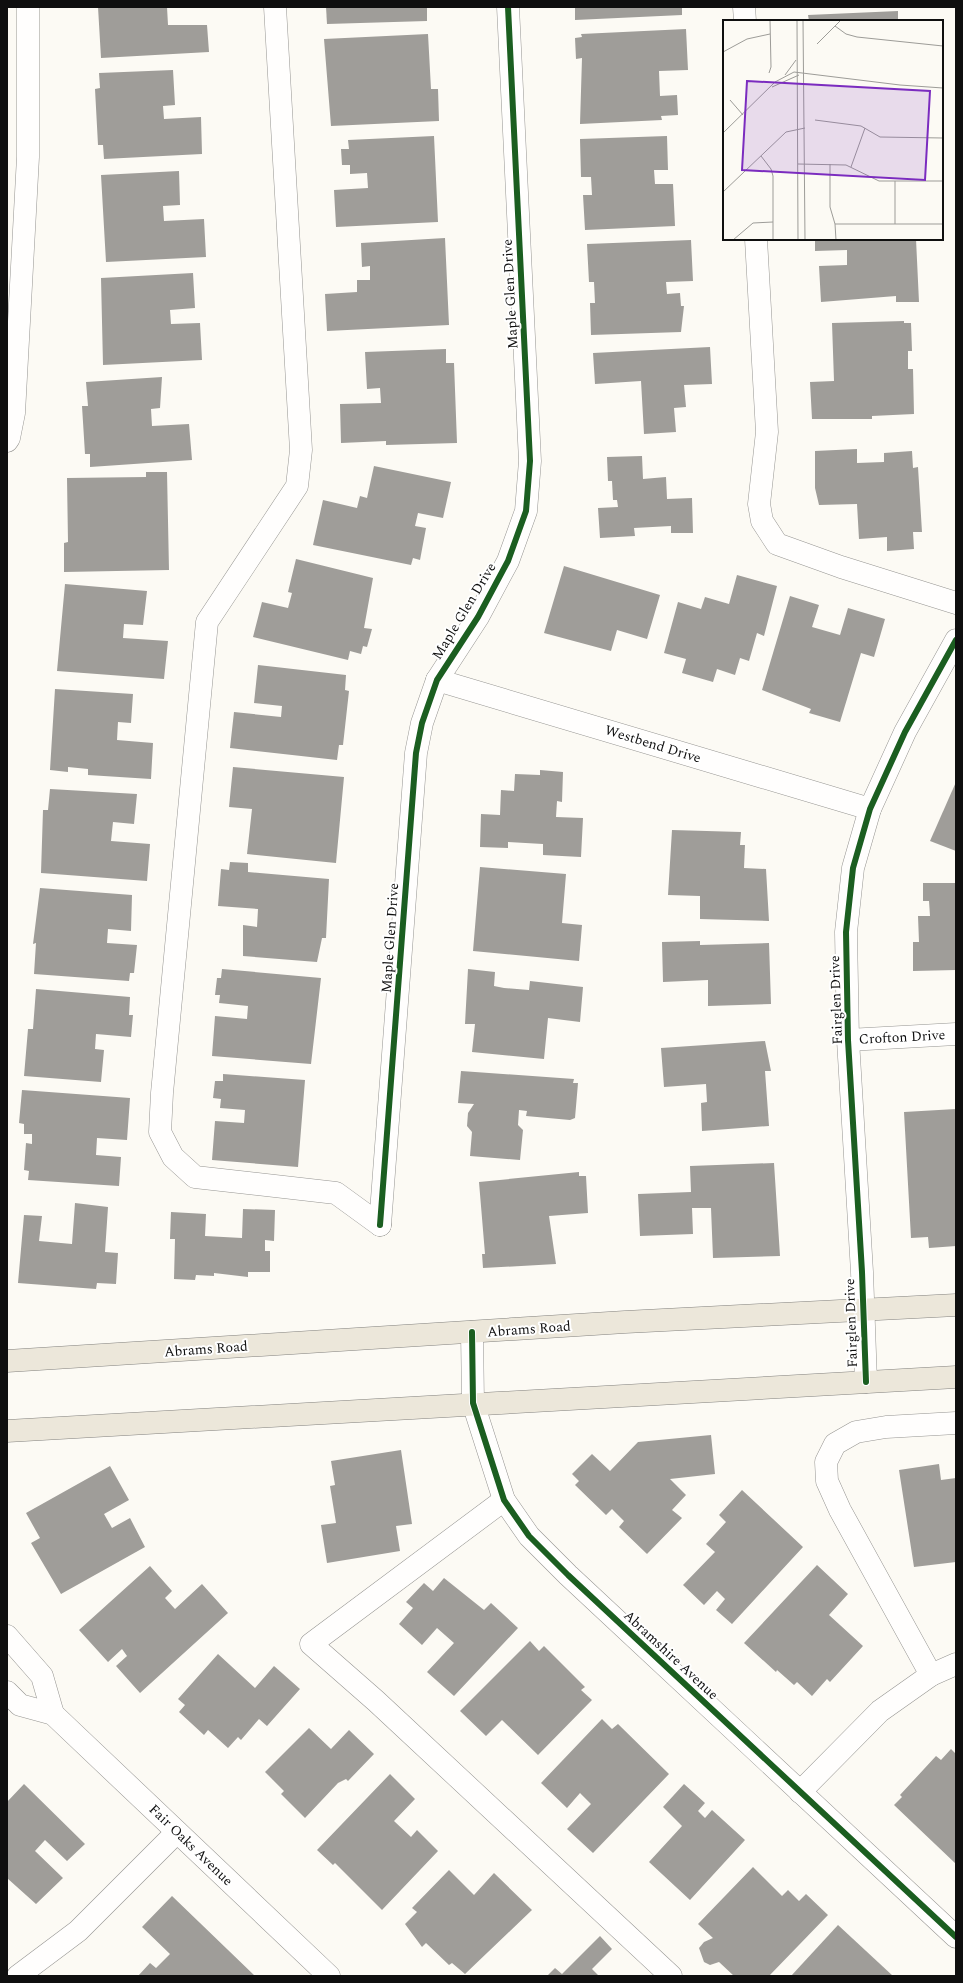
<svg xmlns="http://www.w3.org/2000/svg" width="963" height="1983" font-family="Spectral,serif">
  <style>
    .building { fill: #9f9d99 }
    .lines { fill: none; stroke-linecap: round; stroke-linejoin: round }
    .minor-casing { stroke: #969592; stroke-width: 23 }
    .major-casing { stroke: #83827f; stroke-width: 23 }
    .minor { stroke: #fffefd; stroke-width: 22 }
    .major { stroke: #ece7da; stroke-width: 22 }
    .cycleway-casing { stroke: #fff; stroke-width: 8 }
    .cycleway { stroke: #1b5e20; stroke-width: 6 }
    .labels { text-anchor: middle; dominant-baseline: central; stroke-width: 4; stroke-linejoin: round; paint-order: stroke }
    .street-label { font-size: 14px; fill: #0f0f0f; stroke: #fff }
    .inset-road { fill: none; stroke: #9d9c98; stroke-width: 1 }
    .view { fill: #7b2cbf; fill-opacity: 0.15; stroke: #7b2cbf; stroke-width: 2 }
    .inset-edge { fill: none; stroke: #0f0f0f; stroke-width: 2 }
  </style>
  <rect width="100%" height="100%" fill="#fcfaf4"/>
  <!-- building -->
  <g class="building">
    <path d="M 98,7 L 167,7 L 168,25 L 207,25 L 209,52 L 101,58 Z"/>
    <path d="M 326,7 L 427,7 L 427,21 L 327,24 Z"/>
    <path d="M 575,7 L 682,7 L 682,15 L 575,20 Z"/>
    <path d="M 898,11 L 898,21 L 809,21 L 808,15 Z"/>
    <path d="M 686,29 L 688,70 L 659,71 L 660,96 L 677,95 L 678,115 L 661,116 L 662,120 L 580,124 L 582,58 L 576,59 L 575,38 L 582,37 L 581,34 Z"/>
    <path d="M 428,34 L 431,89 L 438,89 L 439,121 L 331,126 L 324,39 Z"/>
    <path d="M 173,70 L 175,105 L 163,106 L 164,119 L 201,117 L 202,154 L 104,159 L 103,145 L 98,145 L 95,89 L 100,88 L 99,73 Z"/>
    <path d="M 434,136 L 438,222 L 336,227 L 334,190 L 368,188 L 367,173 L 350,174 L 350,165 L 342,165 L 341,149 L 349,149 L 348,140 Z"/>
    <path d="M 667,136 L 668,170 L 654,170 L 655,184 L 673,184 L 675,226 L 585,230 L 583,195 L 592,195 L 591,177 L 581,177 L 580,139 Z"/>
    <path d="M 179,171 L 180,205 L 163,206 L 164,221 L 204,219 L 206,257 L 106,262 L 101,175 Z"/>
    <path d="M 445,238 L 449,325 L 327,331 L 325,294 L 357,292 L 357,280 L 370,280 L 370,266 L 362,267 L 361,243 Z"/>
    <path d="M 815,239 L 916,239 L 919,302 L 896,302 L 896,296 L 821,302 L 819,266 L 847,265 L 847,250 L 815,251 Z"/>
    <path d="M 691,240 L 693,281 L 666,282 L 667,294 L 680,293 L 681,306 L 684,306 L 681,332 L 591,335 L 590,303 L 595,303 L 594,282 L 589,282 L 587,244 Z"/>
    <path d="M 193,273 L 195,308 L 170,310 L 171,324 L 200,323 L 202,360 L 103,365 L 101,278 Z"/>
    <path d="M 904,321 L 904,323 L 911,323 L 912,351 L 908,351 L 908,369 L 913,369 L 914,414 L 872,416 L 872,419 L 812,419 L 810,382 L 834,381 L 832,323 Z"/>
    <path d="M 710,347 L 712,384 L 684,385 L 686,407 L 674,408 L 676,432 L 644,434 L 641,381 L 595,384 L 593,353 Z"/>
    <path d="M 446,349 L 446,363 L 454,363 L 457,443 L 386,445 L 386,441 L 341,443 L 340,404 L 381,403 L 380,388 L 367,389 L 365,352 Z"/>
    <path d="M 162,377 L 160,408 L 151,409 L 152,426 L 189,424 L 192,460 L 90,467 L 90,454 L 85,454 L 82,406 L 88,406 L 86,382 Z"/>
    <path d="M 857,449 L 857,463 L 884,462 L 884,453 L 912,451 L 913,468 L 918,467 L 922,532 L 913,532 L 914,549 L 887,551 L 887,537 L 859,539 L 857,504 L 819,505 L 815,488 L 815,451 Z"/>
    <path d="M 642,456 L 643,479 L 666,477 L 667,499 L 692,498 L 693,533 L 671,533 L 671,526 L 634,528 L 635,536 L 600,538 L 598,508 L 618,507 L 617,500 L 613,500 L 612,481 L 608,481 L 607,457 Z"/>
    <path d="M 374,466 L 451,482 L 443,518 L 418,513 L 415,526 L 426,528 L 420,560 L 413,558 L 411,565 L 313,545 L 323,500 L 357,508 L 360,496 L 367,498 Z"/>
    <path d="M 146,472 L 167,472 L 169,570 L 64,572 L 64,543 L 68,542 L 67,478 L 146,477 Z"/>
    <path d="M 296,559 L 373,578 L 364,628 L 372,629 L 367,647 L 363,646 L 361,654 L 350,651 L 348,660 L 253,637 L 262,602 L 288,608 L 292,593 L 288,592 Z"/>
    <path d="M 564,566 L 660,595 L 647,639 L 617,630 L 611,651 L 544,633 Z"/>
    <path d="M 737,575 L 777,586 L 764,636 L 757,633 L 749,661 L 740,658 L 735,675 L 717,669 L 713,682 L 682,673 L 686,659 L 664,653 L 678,602 L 701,609 L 705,597 L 729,604 Z"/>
    <path d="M 65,584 L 147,591 L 143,625 L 124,624 L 123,638 L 168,641 L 164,679 L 57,671 Z"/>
    <path d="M 790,596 L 819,605 L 812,627 L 840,635 L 848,608 L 885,619 L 874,657 L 861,653 L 840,722 L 809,713 L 811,709 L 762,690 Z"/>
    <path d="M 258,665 L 346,675 L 345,690 L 349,691 L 343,745 L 339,745 L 337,760 L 230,748 L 234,712 L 281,717 L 282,706 L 254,703 Z"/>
    <path d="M 55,689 L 133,694 L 131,723 L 118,722 L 117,740 L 153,743 L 151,779 L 88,775 L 88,769 L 68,767 L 68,772 L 50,770 Z"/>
    <path d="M 233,767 L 344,777 L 336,863 L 247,854 L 252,809 L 229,807 Z"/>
    <path d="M 540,770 L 563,772 L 562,802 L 557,801 L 556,817 L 583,818 L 581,857 L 543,855 L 543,844 L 508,842 L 508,848 L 480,847 L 481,814 L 500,815 L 501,790 L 514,791 L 515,774 L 540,775 Z"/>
    <path d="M 956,782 L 956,851 L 930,841 Z"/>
    <path d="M 50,789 L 137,794 L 134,824 L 113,822 L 111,841 L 150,844 L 147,881 L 41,873 L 43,810 L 48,810 Z"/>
    <path d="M 672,830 L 741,832 L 740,845 L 745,845 L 744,868 L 766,869 L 769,921 L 700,919 L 700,896 L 668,895 Z"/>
    <path d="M 230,862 L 248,863 L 248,872 L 329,879 L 326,938 L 322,938 L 317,962 L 243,956 L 243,925 L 257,927 L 258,909 L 218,906 L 221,869 L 229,870 Z"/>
    <path d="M 480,867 L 566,874 L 562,923 L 582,925 L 579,961 L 473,951 Z"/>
    <path d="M 923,883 L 956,883 L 956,970 L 913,971 L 913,942 L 919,942 L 918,916 L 930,916 L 929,901 L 923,901 Z"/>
    <path d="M 40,888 L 132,895 L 131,931 L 108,929 L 107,943 L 137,945 L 134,973 L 130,973 L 129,981 L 34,974 L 36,943 L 33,944 Z"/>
    <path d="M 700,941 L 700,945 L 769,943 L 771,1004 L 708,1006 L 708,980 L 663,982 L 662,942 Z"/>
    <path d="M 222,969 L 321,978 L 311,1064 L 212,1056 L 215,1016 L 247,1019 L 248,1006 L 219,1003 L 220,995 L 215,995 L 217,978 L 221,978 Z"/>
    <path d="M 468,969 L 495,972 L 494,986 L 504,988 L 529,990 L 530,981 L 583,987 L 580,1022 L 548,1018 L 544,1059 L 472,1052 L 475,1024 L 465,1024 Z"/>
    <path d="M 36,989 L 130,997 L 129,1015 L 133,1015 L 131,1037 L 96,1034 L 95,1049 L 104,1050 L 101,1082 L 24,1076 L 28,1029 L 33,1029 Z"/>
    <path d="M 765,1041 L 771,1071 L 765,1071 L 769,1126 L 702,1131 L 701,1103 L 707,1102 L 706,1084 L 664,1087 L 661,1048 Z"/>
    <path d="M 461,1071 L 574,1079 L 573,1083 L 578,1083 L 575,1118 L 570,1120 L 526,1116 L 527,1111 L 519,1110 L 518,1125 L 523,1130 L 520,1160 L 470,1156 L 472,1132 L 467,1126 L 468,1113 L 474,1104 L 458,1103 Z"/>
    <path d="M 223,1074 L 305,1080 L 298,1167 L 212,1160 L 215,1121 L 244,1123 L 245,1110 L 220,1108 L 221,1099 L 213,1098 L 215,1081 L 223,1081 Z"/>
    <path d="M 22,1090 L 130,1098 L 127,1140 L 97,1138 L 96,1155 L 121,1157 L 119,1186 L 28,1180 L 29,1171 L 24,1170 L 26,1143 L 32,1144 L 32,1134 L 24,1134 L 24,1124 L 19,1123 Z"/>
    <path d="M 956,1109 L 956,1246 L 929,1248 L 928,1237 L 911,1238 L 904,1112 Z"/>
    <path d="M 774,1163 L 780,1256 L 713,1258 L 711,1208 L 692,1208 L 693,1234 L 640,1236 L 638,1194 L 691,1192 L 690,1166 Z"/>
    <path d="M 579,1172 L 579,1176 L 586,1176 L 588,1213 L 549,1216 L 556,1264 L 483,1268 L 482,1254 L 485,1254 L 479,1182 Z"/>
    <path d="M 75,1203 L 108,1207 L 105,1252 L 118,1253 L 116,1284 L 97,1283 L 96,1289 L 18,1283 L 24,1215 L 42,1216 L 39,1241 L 72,1244 Z"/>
    <path d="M 243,1209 L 275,1210 L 274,1241 L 265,1240 L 265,1251 L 270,1251 L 270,1272 L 248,1272 L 248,1277 L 214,1273 L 214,1276 L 196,1275 L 195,1280 L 174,1279 L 175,1239 L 170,1239 L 171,1212 L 206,1214 L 205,1236 L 242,1238 Z"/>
    <path d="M 711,1435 L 715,1474 L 670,1479 L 686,1495 L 672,1510 L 682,1518 L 647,1554 L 619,1527 L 624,1521 L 612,1509 L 606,1515 L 575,1485 L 579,1481 L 572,1474 L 592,1454 L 610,1471 L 638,1442 Z"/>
    <path d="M 401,1450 L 412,1524 L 396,1526 L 400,1551 L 327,1563 L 321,1525 L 336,1523 L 330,1486 L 335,1485 L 331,1461 Z"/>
    <path d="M 939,1464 L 941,1480 L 956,1478 L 956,1562 L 914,1567 L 899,1470 Z"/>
    <path d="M 110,1466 L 129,1500 L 104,1514 L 112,1528 L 130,1518 L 145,1547 L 61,1594 L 31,1543 L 40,1538 L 26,1513 Z"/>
    <path d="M 742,1490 L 803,1547 L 732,1624 L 716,1610 L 725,1599 L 717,1591 L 704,1605 L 683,1585 L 715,1552 L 706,1544 L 726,1522 L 719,1515 Z"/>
    <path d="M 817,1565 L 848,1594 L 829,1615 L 863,1646 L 830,1682 L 827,1679 L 812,1696 L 797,1682 L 794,1685 L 777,1670 L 776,1672 L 744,1643 Z"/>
    <path d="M 150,1566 L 172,1591 L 165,1598 L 175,1609 L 202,1584 L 228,1613 L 140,1693 L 116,1666 L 127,1656 L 122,1649 L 108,1662 L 79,1630 Z"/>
    <path d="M 444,1578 L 484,1610 L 491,1603 L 518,1628 L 454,1696 L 427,1672 L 454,1643 L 437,1628 L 422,1645 L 399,1624 L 413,1608 L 406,1602 L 424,1583 L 433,1591 Z"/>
    <path d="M 530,1641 L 539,1651 L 544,1646 L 585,1687 L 581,1690 L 592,1700 L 538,1755 L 502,1720 L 486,1736 L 460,1711 Z"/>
    <path d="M 218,1654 L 255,1688 L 274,1666 L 300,1689 L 267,1726 L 259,1719 L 241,1740 L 238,1737 L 228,1748 L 208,1730 L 204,1735 L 179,1712 L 185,1705 L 178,1699 Z"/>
    <path d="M 602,1719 L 612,1729 L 618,1724 L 669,1774 L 593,1853 L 567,1829 L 591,1804 L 580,1793 L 567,1808 L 541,1783 Z"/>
    <path d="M 309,1728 L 331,1749 L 349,1730 L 374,1754 L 348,1781 L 346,1779 L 338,1783 L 305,1818 L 281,1794 L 284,1791 L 265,1772 Z"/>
    <path d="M 951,1749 L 956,1754 L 956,1864 L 894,1805 L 902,1797 L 900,1795 L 936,1756 L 941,1760 Z"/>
    <path d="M 390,1774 L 415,1799 L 394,1821 L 411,1837 L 417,1830 L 438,1851 L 382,1910 L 335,1863 L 333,1865 L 317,1850 Z"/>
    <path d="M 24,1784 L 85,1844 L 67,1861 L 45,1840 L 35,1851 L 63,1878 L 36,1904 L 7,1878 L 7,1802 Z"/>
    <path d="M 684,1784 L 705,1803 L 698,1811 L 705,1818 L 712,1810 L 745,1840 L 690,1900 L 649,1862 L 682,1826 L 663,1807 Z"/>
    <path d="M 753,1867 L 782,1896 L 788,1890 L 799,1901 L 806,1894 L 828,1915 L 769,1976 L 734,1976 L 719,1962 L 710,1965 L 704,1962 L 699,1948 L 704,1942 L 713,1938 L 698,1924 Z"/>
    <path d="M 449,1870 L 474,1895 L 494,1873 L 532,1910 L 465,1974 L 452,1963 L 449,1965 L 426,1943 L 422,1947 L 405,1924 L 417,1912 L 412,1908 Z"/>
    <path d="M 172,1896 L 255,1976 L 138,1976 L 150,1963 L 156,1968 L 170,1954 L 142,1927 Z"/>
    <path d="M 838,1925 L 893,1976 L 791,1976 Z"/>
    <path d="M 600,1936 L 612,1949 L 592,1969 L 599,1976 L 547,1976 L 555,1968 L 562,1974 Z"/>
  </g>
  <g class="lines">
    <!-- minor casing -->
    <g class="minor-casing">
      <g id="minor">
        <path d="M 275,7 L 301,450 L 297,486 L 207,622 L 162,1093 L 160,1132 L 173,1157 L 195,1177 L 336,1193 L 380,1225"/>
        <path d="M 744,7 L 745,21"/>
        <path d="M 756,239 L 767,432 L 759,504 L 762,521 L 777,544 L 841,567 L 956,603"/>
        <path d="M 7,441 L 9,438 L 14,413 L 28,157 L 28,7"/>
        <path d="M 437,680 L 870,809"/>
        <path d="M 848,1040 L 956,1034"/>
        <path d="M 380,1225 L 416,753 L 422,723 L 437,680 L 478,617 L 508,561 L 526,511 L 530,461 L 508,7"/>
        <path d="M 472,1332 L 473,1403 L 504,1500 L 529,1536 L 568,1575 L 956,1937"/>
        <path d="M 866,1382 L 862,1272 L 848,1040 L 846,932 L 853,868 L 870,809 L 905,732 L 956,640"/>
        <path d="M 504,1500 L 311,1644 L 376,1701 L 671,1976"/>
        <path d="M 7,1636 L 42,1676 L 53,1714"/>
        <path d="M 931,1675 L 840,1510 L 827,1481 L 826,1462 L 835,1444 L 856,1432 L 886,1427 L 956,1423"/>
        <path d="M 7,1692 L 20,1705 L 53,1714 L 329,1976"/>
        <path d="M 800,1792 L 880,1711 L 931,1675 L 956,1664"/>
        <path d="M 18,1976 L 78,1931 L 177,1832"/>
      </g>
    </g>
    <!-- major casing -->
    <g class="major-casing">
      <g id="major">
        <path d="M 7,1361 L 625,1322 L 956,1305"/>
        <path d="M 7,1431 L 956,1377"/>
      </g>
    </g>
    <!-- minor -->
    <use href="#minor" class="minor"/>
    <!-- major -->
    <use href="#major" class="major"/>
    <!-- cycleway casing -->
    <g class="cycleway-casing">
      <g id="cycleway">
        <path d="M 380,1225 L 416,753 L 422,723 L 437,680 L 478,617 L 508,561 L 526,511 L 530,461 L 508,7"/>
        <path d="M 472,1332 L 473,1403 L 504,1500 L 529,1536 L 568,1575 L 956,1937"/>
        <path d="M 866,1382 L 862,1272 L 848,1040 L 846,932 L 853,868 L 870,809 L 905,732 L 956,640"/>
      </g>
    </g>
    <!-- cycleway -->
    <use href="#cycleway" class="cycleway"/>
  </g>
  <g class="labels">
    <!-- street labels -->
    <g class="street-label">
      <text transform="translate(510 294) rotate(-93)">Maple Glen Drive</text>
      <text transform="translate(464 611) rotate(-59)">Maple Glen Drive</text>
      <text transform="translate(653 744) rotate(17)">Westbend Drive</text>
      <text transform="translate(390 938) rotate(-86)">Maple Glen Drive</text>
      <text transform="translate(836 1000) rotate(-92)">Fairglen Drive</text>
      <text transform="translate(902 1037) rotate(-3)">Crofton Drive</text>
      <text transform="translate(851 1323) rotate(-92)">Fairglen Drive</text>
      <text transform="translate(529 1329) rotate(-4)">Abrams Road</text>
      <text transform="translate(206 1349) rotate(-4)">Abrams Road</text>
      <text transform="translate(671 1655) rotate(43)">Abramshire Avenue</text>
      <text transform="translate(191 1845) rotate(44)">Fair Oaks Avenue</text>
    </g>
  </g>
  <!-- overview -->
  <g transform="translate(723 20)">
    <rect width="220" height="220" fill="#fcfaf4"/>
    <path class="inset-road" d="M 74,0 L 75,220M 80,0 L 82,220M 112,6 L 123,14 L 134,17 L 220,26M 94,24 L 118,0M 0,32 L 24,19 L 47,14M 46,53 L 48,47 L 47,0M 62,55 L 73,40M 49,67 L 76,55M 7,80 L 20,95M 92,100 L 138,106 L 157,117 L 220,118M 0,113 L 52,62 L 71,52 L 177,65 L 220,68M 38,136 L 48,149 L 50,156 L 50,220M 75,144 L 123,145 L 156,161 L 220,161M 107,144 L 107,187 L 112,204 L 113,220M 128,147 L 142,108M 0,172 L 63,112 L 82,108M 112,204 L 220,204M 172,204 L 172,161M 10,220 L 30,203 L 50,202"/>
    <path class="view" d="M 24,61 L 207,71 L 202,160 L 19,150 Z"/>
    <rect width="220" height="220" class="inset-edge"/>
  </g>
  <!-- border -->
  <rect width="963" height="1983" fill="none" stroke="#0f0f0f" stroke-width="16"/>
</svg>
